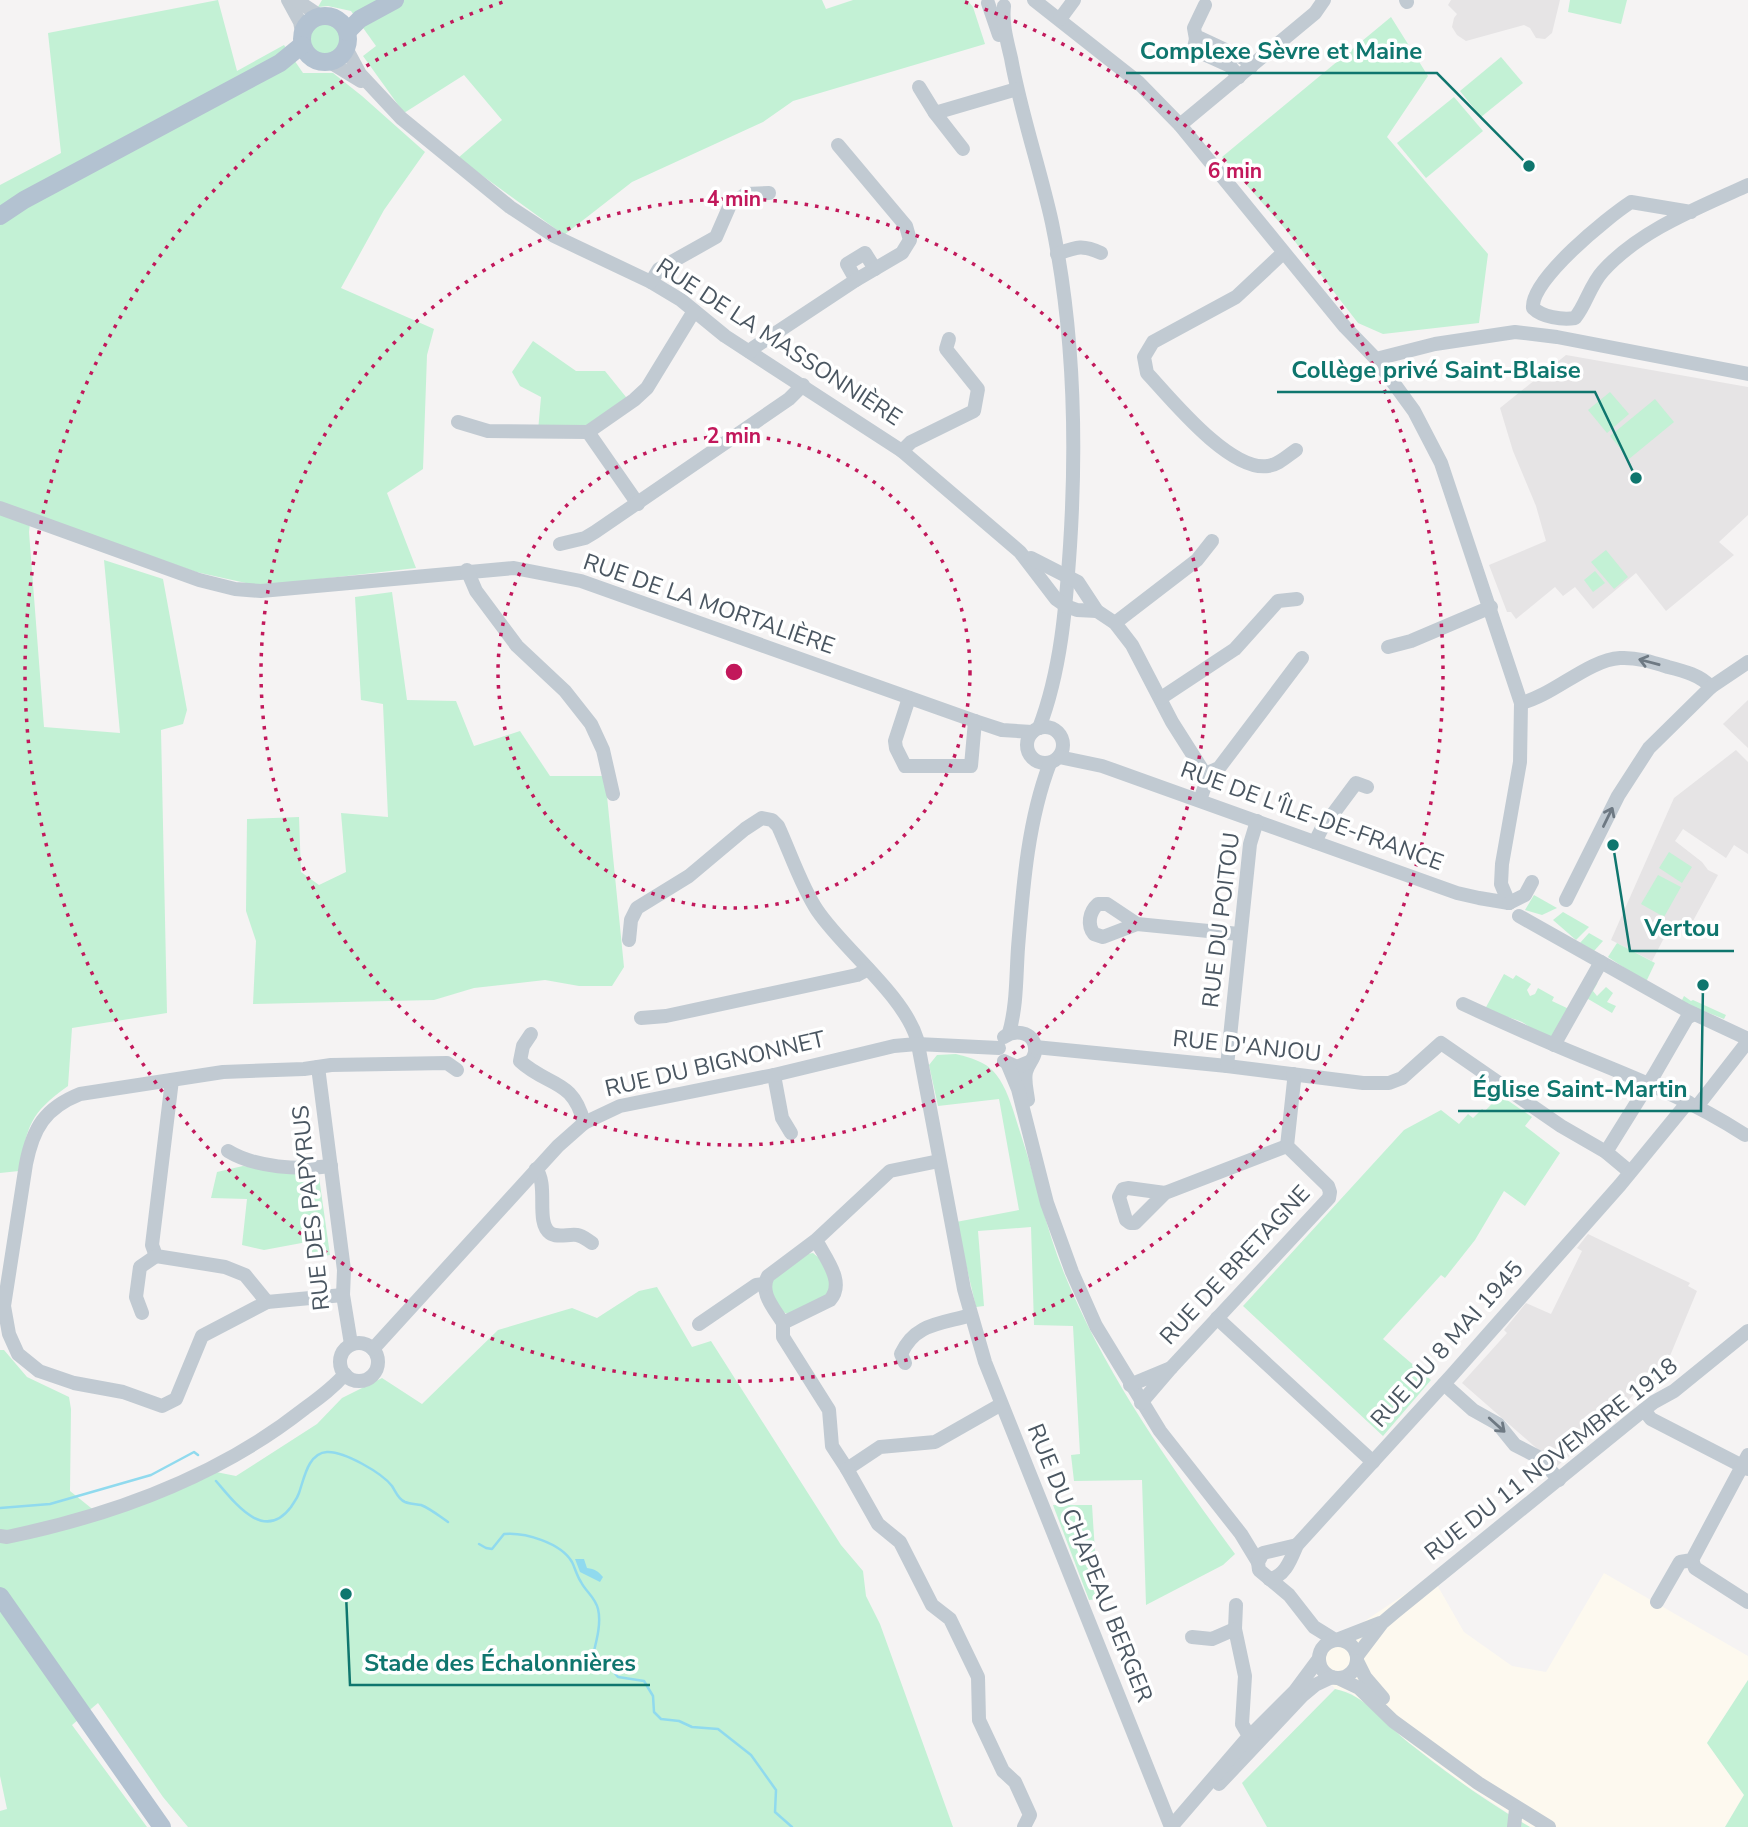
<svg xmlns="http://www.w3.org/2000/svg" width="1748" height="1827" font-family="'Nunito Sans',sans-serif">
  <style>
    .commercial { fill: #fdf9ef }
    .education { fill: #e6e4e5 }
    .green { fill: #c3f1d5 }
    .water { fill: #90daee }
    .lines { fill: none; stroke-linecap: round; stroke-linejoin: round }
    .stream { stroke: #90daee; stroke-width: 2.5 }
    .minor { stroke: #c1cad2; stroke-width: 14 }
    .major { stroke: #b3c2d1; stroke-width: 18 }
    .oneway { stroke: #6e7983 }
    .ring { fill: none; stroke: #c2185b; stroke-width: 3.5; stroke-dasharray: 3.5 7 }
    .labels { text-anchor: middle; dominant-baseline: central; stroke-width: 7; stroke-linejoin: round; paint-order: stroke }
    .street-label { font-size: 23px; fill: #4a5661; stroke: #fff }
    .centre { fill: #c2185b; stroke: #fff; stroke-width: 3.5 }
    .ring-label { font-size: 21px; text-anchor: middle; font-weight: bold; fill: #c2185b; stroke: #fff; stroke-width: 7; stroke-linejoin: round; paint-order: stroke }
    .leader { fill: none; stroke: #0f766e; stroke-width: 2.5 }
    .callout-dot { fill: #0f766e; stroke: #fff; stroke-width: 2.5 }
    .callout-label { font-size: 24px; text-anchor: middle; font-weight: bold; fill: #0f766e; stroke: #fff; stroke-width: 7; stroke-linejoin: round; paint-order: stroke }
  </style>
  <rect width="100%" height="100%" fill="#f5f3f3"/>
  <!-- commercial -->
  <path class="commercial" d="M 1604,1573 L 1748,1656 L 1748,1680 L 1707,1743 L 1744,1795 L 1725,1827 L 1530,1827 L 1462,1783 L 1407,1741 L 1350,1692 L 1335,1689 L 1311,1657 L 1432,1576 L 1464,1632 L 1512,1666 L 1546,1672 Z"/>
  <!-- education -->
  <g class="education">
    <path d="M 1451,0 L 1560,0 L 1552,33 L 1545,39 L 1536,38 L 1530,28 L 1524,25 L 1466,41 L 1457,35 L 1452,27 L 1454,18 L 1457,14 L 1448,5 Z"/>
    <path d="M 1566,355 L 1748,387 L 1748,515 L 1719,542 L 1734,555 L 1666,611 L 1636,573 L 1593,609 L 1575,587 L 1563,596 L 1555,587 L 1516,619 L 1511,612 L 1507,612 L 1489,565 L 1546,541 L 1536,506 L 1513,451 L 1500,408 Z"/>
    <path d="M 1748,700 L 1748,748 L 1723,724 Z"/>
    <path d="M 1736,750 L 1748,762 L 1748,854 L 1734,845 L 1726,858 L 1683,829 L 1675,841 L 1702,862 L 1708,870 L 1718,875 L 1688,930 L 1678,925 L 1669,940 L 1664,938 L 1652,961 L 1611,940 L 1674,798 Z"/>
    <path d="M 1588,1234 L 1690,1283 L 1688,1286 L 1697,1291 L 1657,1387 L 1647,1394 L 1636,1392 L 1626,1403 L 1621,1414 L 1557,1466 L 1462,1383 L 1507,1333 L 1504,1330 L 1526,1303 L 1551,1314 L 1582,1251 L 1577,1248 Z"/>
  </g>
  <!-- green -->
  <g class="green">
    <path d="M 218,0 L 237,71 L 284,45 L 303,73 L 333,73 L 362,96 L 425,152 L 384,210 L 341,288 L 434,329 L 427,355 L 423,469 L 387,493 L 416,568 L 260,586 L 196,572 L 31,514 L 29,532 L 44,727 L 120,733 L 104,560 L 163,579 L 187,710 L 183,724 L 161,730 L 167,1013 L 72,1028 L 68,1086 C 29,1114 28,1125 19,1171 L 0,1173 L 0,185 L 61,153 L 48,33 Z"/>
    <path d="M 322,0 L 822,0 L 826,9 L 853,0 L 967,0 L 973,7 L 985,44 L 793,101 L 763,122 L 632,182 L 564,235 L 458,158 L 502,120 L 464,75 L 404,113 L 363,56 L 376,46 L 351,11 L 328,6 L 318,7 Z"/>
    <path d="M 1570,0 L 1627,0 L 1621,24 L 1568,12 Z"/>
    <path d="M 1391,17 L 1428,76 L 1387,137 L 1488,254 L 1479,323 L 1383,334 L 1358,323 L 1286,230 L 1222,157 Z"/>
    <circle cx="325" cy="39" r="15"/>
    <path d="M 1501,57 L 1523,83 L 1481,117 L 1460,91 Z"/>
    <path d="M 1454,97 L 1483,131 L 1426,178 L 1397,143 Z"/>
    <path d="M 533,341 L 576,371 L 605,371 L 630,402 L 588,432 L 538,431 L 541,397 L 520,386 L 512,372 Z"/>
    <path d="M 1610,392 L 1629,414 L 1607,433 L 1588,410 Z"/>
    <path d="M 1655,399 L 1674,422 L 1629,459 L 1610,436 Z"/>
    <path d="M 1606,550 L 1628,577 L 1614,589 L 1591,562 Z"/>
    <path d="M 1595,571 L 1605,583 L 1593,592 L 1584,580 Z"/>
    <path d="M 392,592 L 407,700 L 456,701 L 474,746 L 520,731 L 550,776 L 605,776 L 624,967 L 612,986 L 579,986 L 545,980 L 474,988 L 434,1000 L 253,1004 L 256,941 L 246,911 L 247,819 L 299,817 L 301,872 L 319,885 L 346,872 L 341,813 L 388,817 L 383,704 L 361,700 L 355,597 Z"/>
    <path d="M 1669,852 L 1692,867 L 1682,883 L 1659,868 Z"/>
    <path d="M 1658,875 L 1681,887 L 1664,917 L 1641,904 Z"/>
    <path d="M 1534,895 L 1557,908 L 1542,915 L 1525,910 Z"/>
    <path d="M 1563,912 L 1589,927 L 1576,940 L 1553,920 Z"/>
    <path d="M 1589,933 L 1603,941 L 1594,951 L 1579,944 Z"/>
    <path d="M 1617,943 L 1655,963 L 1646,982 L 1608,957 Z"/>
    <path d="M 1504,974 L 1513,979 L 1516,975 L 1531,984 L 1527,990 L 1530,996 L 1535,994 L 1538,988 L 1554,997 L 1552,1001 L 1569,1009 L 1551,1039 C 1540,1036 1532,1028 1522,1022 C 1511,1017 1498,1016 1485,1009 Z"/>
    <path d="M 1598,982 L 1593,991 L 1597,996 L 1606,987 L 1613,993 L 1607,1002 L 1616,1006 L 1612,1013 L 1583,996 Z"/>
    <path d="M 1684,996 L 1691,1001 L 1693,1000 L 1726,1015 L 1724,1019 L 1681,1002 Z"/>
    <path d="M 956,1054 C 975,1059 990,1063 1000,1080 C 1010,1096 1015,1117 1021,1135 C 1036,1180 1046,1229 1064,1273 C 1106,1376 1170,1465 1235,1554 L 1223,1565 L 1146,1605 L 1142,1480 L 1074,1481 L 1071,1455 L 1080,1454 L 1073,1326 L 1034,1325 L 1031,1227 L 978,1231 L 984,1306 L 976,1307 L 956,1222 L 1019,1210 L 999,1099 L 938,1106 L 929,1065 L 937,1055 Z"/>
    <path d="M 1500,1095 L 1532,1117 L 1525,1126 L 1560,1153 L 1525,1206 L 1504,1191 L 1475,1240 L 1445,1278 L 1441,1275 L 1383,1339 L 1431,1380 L 1383,1436 L 1243,1306 L 1404,1130 L 1441,1110 L 1459,1124 L 1468,1114 L 1473,1118 L 1482,1109 L 1485,1111 Z"/>
    <path d="M 243,1166 L 319,1177 L 330,1255 L 309,1258 L 307,1242 L 264,1250 L 242,1245 L 247,1199 L 211,1198 L 217,1172 Z"/>
    <path d="M 813,1253 L 819,1258 L 833,1284 L 831,1292 C 822,1297 795,1317 785,1313 C 778,1310 773,1296 770,1289 L 773,1275 L 807,1254 Z"/>
    <path d="M 657,1287 L 692,1347 L 711,1341 L 841,1545 L 863,1571 L 866,1596 L 880,1624 L 953,1827 L 188,1827 L 163,1797 L 98,1703 L 72,1725 L 147,1827 L 0,1827 L 0,1811 L 7,1809 L 0,1776 L 0,1350 L 4,1350 L 27,1377 L 69,1397 L 71,1409 L 70,1491 L 101,1516 L 216,1472 L 236,1476 L 317,1424 L 342,1398 L 382,1378 L 422,1404 L 498,1330 L 572,1308 L 597,1318 L 639,1291 Z"/>
    <path d="M 1053,1505 L 1092,1505 L 1098,1599 L 1089,1600 Z"/>
    <path d="M 1748,1680 L 1748,1827 L 1725,1827 L 1744,1795 L 1707,1743 Z"/>
    <path d="M 1335,1689 C 1366,1695 1385,1724 1409,1743 C 1447,1773 1488,1803 1530,1827 L 1267,1827 L 1242,1783 Z"/>
  </g>
  <!-- water -->
  <path class="water" d="M 575,1559 L 584,1559 L 587,1568 C 595,1569 598,1571 603,1577 L 600,1582 L 580,1572 Z"/>
  <g class="lines">
    <!-- stream -->
    <g class="stream">
      <path d="M 216,1481 C 235,1503 264,1543 291,1507 C 294,1502 297,1499 299,1493 C 304,1479 308,1453 327,1452 C 344,1451 382,1473 392,1486 C 396,1492 398,1499 405,1502 C 410,1504 416,1504 421,1505 C 431,1509 439,1516 448,1522"/>
      <path d="M 0,1508 L 50,1504 L 151,1475 L 194,1452 L 198,1455"/>
      <path d="M 479,1544 L 486,1548 L 492,1549 L 504,1534 C 525,1532 561,1543 572,1562 C 575,1568 577,1576 581,1582 C 586,1592 595,1597 598,1609 C 602,1625 595,1646 591,1663 L 612,1670 L 618,1677 L 644,1681 L 653,1696 L 654,1712 L 661,1719 L 679,1721 L 692,1727 L 718,1729 L 751,1755 L 776,1790 L 775,1812 L 792,1827"/>
    </g>
    <!-- minor -->
    <g class="minor">
      <path d="M 288,0 L 300,22 L 302,32"/>
      <path d="M 296,0 L 320,16"/>
      <path d="M 1034,0 L 1138,82 L 1180,125 L 1345,327 L 1376,359 L 1414,411 L 1441,463 L 1521,703 L 1520,762 L 1502,864 L 1501,884 L 1509,903"/>
      <path d="M 1406,0 L 1407,2"/>
      <path d="M 988,3 L 999,35"/>
      <path d="M 1004,6 C 1002,24 1007,41 1011,58 C 1021,114 1040,168 1052,223 C 1074,329 1077,438 1070,546 C 1066,606 1061,671 1039,728"/>
      <path d="M 1060,19 L 1074,0"/>
      <path d="M 1196,39 L 1194,28 L 1205,5"/>
      <path d="M 346,48 L 360,74 L 401,118 L 510,207 L 554,236 L 651,282 L 681,300 L 725,336 L 902,451 L 1020,552 L 1056,599 L 1066,606 L 1077,610 L 1097,611"/>
      <path d="M 330,62 L 361,81"/>
      <path d="M 1239,77 L 1230,66 L 1197,51 L 1194,48 L 1196,39 L 1200,38 L 1245,59 L 1251,67"/>
      <path d="M 919,87 L 935,113 L 963,149"/>
      <path d="M 935,113 L 1017,89"/>
      <path d="M 1180,125 L 1315,13 L 1324,0"/>
      <path d="M 1691,212 L 1631,202 C 1608,217 1530,280 1533,308 C 1542,317 1562,320 1575,318 C 1586,305 1590,285 1603,271 C 1640,230 1698,208 1748,185"/>
      <path d="M 1283,253 L 1236,297 L 1153,342 L 1144,357 L 1147,373 C 1171,399 1230,472 1268,466 C 1278,465 1287,456 1296,450"/>
      <path d="M 1057,254 C 1076,247 1082,244 1101,253"/>
      <path d="M 856,280 L 847,264 L 865,253 L 875,269"/>
      <path d="M 651,282 L 659,269 L 716,237 L 730,205 L 746,194 L 769,193"/>
      <path d="M 750,352 L 753,348 L 856,280 L 902,253 L 910,240 L 906,226 L 838,145"/>
      <path d="M 1376,359 L 1435,344 L 1515,332 L 1557,337 L 1748,374"/>
      <path d="M 458,422 L 488,431 L 588,432 L 634,400 L 647,388 L 694,311"/>
      <path d="M 588,432 L 638,504"/>
      <path d="M 902,451 L 911,442 L 974,411 L 978,389 L 946,349 L 949,339"/>
      <path d="M 0,508 L 199,580 L 235,589 L 261,591 L 514,568 L 581,581 L 975,721 L 1002,730 L 1032,732"/>
      <path d="M 560,544 L 585,538 L 595,532 L 789,399 L 803,385"/>
      <path d="M 1031,558 L 1078,582 L 1097,611 L 1115,623 L 1132,645 L 1172,722 L 1205,774 L 1206,783 L 1200,800"/>
      <path d="M 467,570 L 476,591 L 517,646 L 565,691 L 591,724 L 603,750 L 613,794"/>
      <path d="M 1115,623 L 1197,560 L 1212,541"/>
      <path d="M 1388,647 L 1411,641 L 1491,607"/>
      <path d="M 909,698 L 895,741 L 896,748 L 905,766 L 971,766 L 975,721"/>
      <path d="M 1161,698 L 1235,649 L 1278,601 L 1297,599"/>
      <path d="M 1521,703 C 1554,695 1588,660 1620,658 C 1636,657 1652,662 1668,667 C 1684,671 1700,675 1711,687"/>
      <circle cx="1045" cy="745" r="18"/>
      <path d="M 1059,757 L 1102,766 L 1457,893 L 1479,898 L 1509,903"/>
      <path d="M 1205,774 L 1219,768 L 1302,658"/>
      <path d="M 1315,842 L 1321,830 L 1356,783 L 1367,787"/>
      <path d="M 1566,900 L 1618,796 L 1649,748 L 1711,687 L 1748,662"/>
      <path d="M 1509,903 L 1525,895 L 1532,882"/>
      <path d="M 1519,916 L 1686,1010 L 1748,1039"/>
      <path d="M 1137,924 L 1107,904 L 1098,904 C 1089,912 1087,925 1094,934 L 1103,937 L 1137,924 L 1239,934"/>
      <path d="M 629,940 L 631,920 L 637,908 L 689,876 L 745,829 L 762,818 L 772,820 L 778,826 C 790,852 802,888 817,910 C 843,949 903,994 917,1039 L 964,1289 L 985,1362 L 1171,1827"/>
      <path d="M 1463,1004 C 1502,1022 1542,1040 1581,1056 C 1638,1079 1693,1101 1745,1135"/>
      <path d="M 641,1018 L 666,1016 L 857,975 L 868,969"/>
      <path d="M 1009,1033 C 1017,1005 1016,976 1018,948 C 1023,886 1028,820 1050,763"/>
      <path d="M 531,1034 L 523,1046 L 520,1061 C 548,1087 573,1078 584,1123"/>
      <path d="M 1004,1037 C 1017,1028 1037,1033 1035,1052 C 1034,1059 1028,1064 1026,1072 C 1024,1081 1027,1091 1028,1100"/>
      <path d="M 1554,1045 L 1601,962"/>
      <path d="M 1035,1047 L 1227,1066 L 1363,1083 L 1389,1083 L 1402,1078 L 1441,1043 L 1561,1126 L 1606,1152 L 1630,1172"/>
      <path d="M 1004,1061 L 1017,1067 L 1029,1062"/>
      <path d="M 1008,1065 L 1018,1089 L 1047,1203 L 1072,1272 L 1096,1326 L 1160,1431 L 1241,1534 L 1258,1562"/>
      <path d="M 1227,1066 L 1250,844 L 1257,821"/>
      <path d="M 318,1067 L 344,1270 L 343,1295 L 351,1344"/>
      <path d="M 774,1075 L 782,1118 L 791,1133"/>
      <path d="M 172,1080 L 152,1245 L 156,1256 L 225,1267 L 245,1275 L 267,1302"/>
      <path d="M 1699,1104 L 1745,1045"/>
      <path d="M 228,1151 C 256,1168 299,1170 331,1166"/>
      <path d="M 1606,1152 L 1654,1075 L 1687,1018 L 1694,1014"/>
      <path d="M 536,1169 C 549,1185 535,1222 550,1233 C 557,1238 568,1234 577,1235 C 583,1236 587,1240 592,1243"/>
      <path d="M 1165,1193 L 1135,1223 L 1130,1223 L 1126,1220 L 1119,1197 L 1123,1189 L 1128,1188 L 1165,1193 L 1287,1146"/>
      <path d="M 816,1240 C 825,1258 846,1282 830,1300 L 783,1323 C 774,1308 759,1293 768,1276 L 816,1240 L 890,1171 L 939,1161"/>
      <path d="M 343,1295 L 267,1302 L 202,1336 L 176,1399 L 162,1406 L 123,1392 L 74,1383 L 39,1371 L 18,1354 L 9,1334 L 4,1306 L 26,1164 C 33,1128 45,1108 80,1094 L 223,1072 L 304,1069 L 331,1065 L 447,1063 L 457,1070"/>
      <path d="M 142,1313 L 136,1297 L 140,1267 L 156,1256"/>
      <path d="M 1217,1318 L 1373,1462"/>
      <path d="M 783,1323 L 783,1337 L 829,1410 L 832,1446 L 847,1469 L 880,1447 L 935,1442 L 1000,1405"/>
      <path d="M 699,1324 L 756,1285 L 764,1284"/>
      <circle cx="359" cy="1362" r="19"/>
      <path d="M 373,1349 L 558,1146 L 584,1123 L 620,1106 L 774,1075 L 894,1046 L 917,1044 L 999,1048"/>
      <path d="M 905,1363 L 901,1354 C 915,1323 941,1324 971,1315"/>
      <path d="M 1171,1368 L 1329,1198 L 1330,1192 L 1328,1186 L 1287,1146 L 1294,1081 L 1293,1074"/>
      <path d="M 1444,1384 L 1473,1410 L 1498,1424 L 1515,1445 L 1540,1458 L 1559,1480"/>
      <path d="M 1130,1385 L 1171,1368 L 1141,1403"/>
      <path d="M 1644,1410 L 1651,1419 L 1748,1469"/>
      <path d="M 847,1469 L 878,1524 L 900,1542 L 932,1605 L 950,1619 L 978,1677 L 979,1720 L 1003,1771 L 1015,1782 L 1030,1815 L 1024,1827"/>
      <path d="M 0,1536 L 7,1537 C 113,1515 219,1476 304,1409 C 319,1398 333,1388 345,1374"/>
      <path d="M 1297,1545 L 1263,1553 L 1258,1562 L 1259,1570 L 1289,1595 L 1314,1627 L 1335,1640"/>
      <path d="M 1692,1560 L 1695,1568 L 1748,1602"/>
      <path d="M 1269,1579 C 1285,1577 1291,1559 1297,1545 L 1452,1375 L 1620,1185 L 1688,1102"/>
      <path d="M 1657,1602 L 1680,1562 L 1692,1560 L 1748,1455"/>
      <path d="M 1236,1605 L 1235,1629 L 1245,1676 L 1242,1724 L 1249,1736"/>
      <path d="M 1192,1637 L 1212,1639 L 1235,1629"/>
      <path d="M 1339,1639 L 1380,1623"/>
      <circle cx="1338" cy="1659" r="19"/>
      <path d="M 1357,1656 L 1382,1623 L 1395,1612 L 1635,1417 L 1654,1402 L 1674,1391 L 1748,1331"/>
      <path d="M 1357,1661 L 1365,1677 L 1383,1698"/>
      <path d="M 1338,1678 L 1359,1688 L 1393,1721 L 1478,1783 L 1549,1827"/>
      <path d="M 1219,1784 L 1303,1695 L 1315,1685 L 1332,1677"/>
      <path d="M 1171,1827 L 1244,1742 L 1295,1691 L 1318,1660"/>
      <path d="M 1514,1827 L 1516,1809"/>
    </g>
    <!-- major -->
    <g class="major">
      <circle cx="325" cy="39" r="23"/>
      <path d="M 347,32 L 360,19 L 395,0"/>
      <path d="M 0,216 L 24,200 L 280,63 L 302,45"/>
      <path d="M 0,1596 L 162,1827"/>
    </g>
  </g>
  <!-- one-way arrows -->
  <defs><path id="oneway-shaft" d="M-6 0H5M1.5-3L5.5 0L1.5 3" fill="none" stroke-width="1.6" stroke-linecap="round" stroke-linejoin="round" transform="scale(1.75)"/></defs>
  <g class="oneway">
    <use href="#oneway-shaft" transform="translate(1649 662) rotate(-165)"/>
    <use href="#oneway-shaft" transform="translate(1608 817) rotate(-64)"/>
    <use href="#oneway-shaft" transform="translate(1497 1425) rotate(42)"/>
  </g>
  <!-- distance rings -->
  <g class="ring">
    <circle cx="734" cy="672" r="236"/>
    <circle cx="734" cy="672" r="473"/>
    <path d="M965 2A709 709 0 1 1 503 2"/>
  </g>
  <g class="labels">
    <!-- street labels -->
    <g class="street-label">
      <text transform="translate(779 342) rotate(33)">RUE DE LA MASSONNIÈRE</text>
      <text transform="translate(709 604) rotate(19)">RUE DE LA MORTALIÈRE</text>
      <text transform="translate(1312 816) rotate(20)">RUE DE L'ÎLE-DE-FRANCE</text>
      <text transform="translate(1221 920) rotate(-83)">RUE DU POITOU</text>
      <text transform="translate(1247 1046) rotate(6)">RUE D'ANJOU</text>
      <text transform="translate(715 1064) rotate(-13)">RUE DU BIGNONNET</text>
      <text transform="translate(311 1208) rotate(-96)">RUE DES PAPYRUS</text>
      <text transform="translate(1235 1265) rotate(-47)">RUE DE BRETAGNE</text>
      <text transform="translate(1447 1344) rotate(-48)">RUE DU 8 MAI 1945</text>
      <text transform="translate(1551 1459) rotate(-38)">RUE DU 11 NOVEMBRE 1918</text>
      <text transform="translate(1090 1563) rotate(68)">RUE DU CHAPEAU BERGER</text>
    </g>
  </g>
  <circle cx="734" cy="672" r="10" class="centre"/>
  <g class="ring-label">
    <text x="1235" y="178">6 min</text>
    <text x="734" y="206">4 min</text>
    <text x="734" y="443">2 min</text>
  </g>
  <!-- callouts -->
  <path class="leader" d="M1529 166L1437 73H1126M1636 478L1595 392H1277M1613 845L1630 951H1734M1703 985L1701 1111H1458M346 1594L350 1685H650"/>
  <g class="callout-dot">
    <circle cx="1529" cy="166" r="7"/>
    <circle cx="1636" cy="478" r="7"/>
    <circle cx="1613" cy="845" r="7"/>
    <circle cx="1703" cy="985" r="7"/>
    <circle cx="346" cy="1594" r="7"/>
  </g>
  <g class="callout-label">
    <text x="1281" y="59">Complexe Sèvre et Maine</text>
    <text x="1436" y="378">Collège privé Saint-Blaise</text>
    <text x="1682" y="936">Vertou</text>
    <text x="1580" y="1097">Église Saint-Martin</text>
    <text x="500" y="1671">Stade des Échalonnières</text>
  </g>
</svg>
